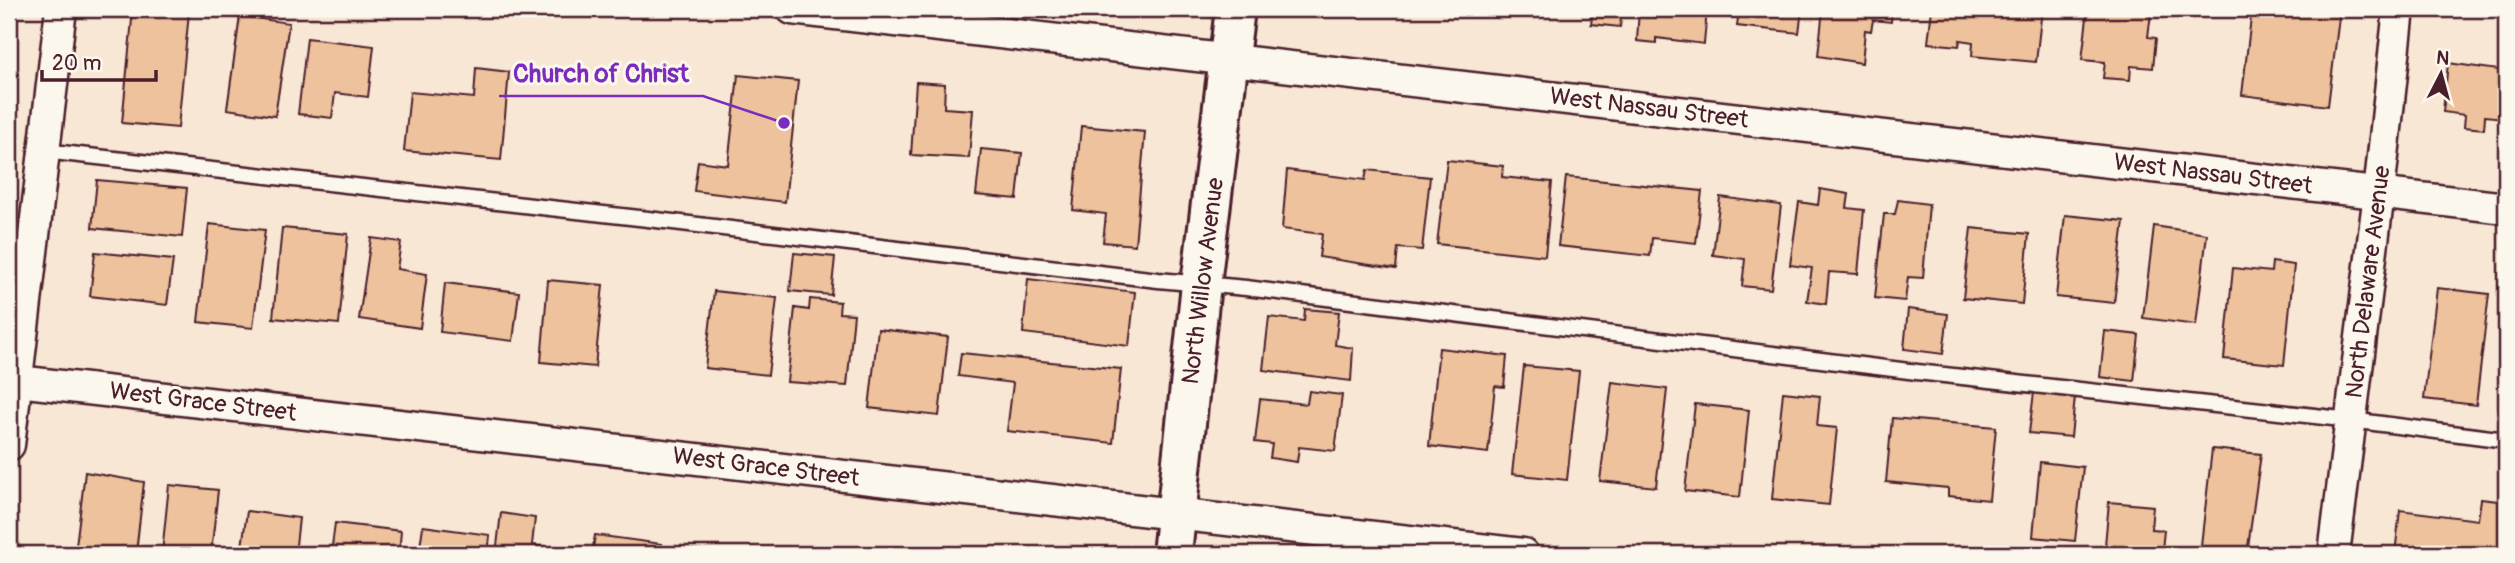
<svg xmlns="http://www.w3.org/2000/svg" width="2515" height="563" font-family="Pangolin,sans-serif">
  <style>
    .building { fill: #edc29d; stroke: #4a1f2b; stroke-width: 2 }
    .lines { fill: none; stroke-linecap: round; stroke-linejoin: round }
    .lane-casing { stroke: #4a1f2b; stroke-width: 19 }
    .street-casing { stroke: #4a1f2b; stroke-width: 35 }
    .secondary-casing { stroke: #4a1f2b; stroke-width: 44 }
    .lane { stroke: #fbf7ec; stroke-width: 14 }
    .street { stroke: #fbf7ec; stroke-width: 30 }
    .secondary { stroke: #fbf7ec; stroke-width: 38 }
    .labels { text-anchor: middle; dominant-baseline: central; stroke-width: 6; stroke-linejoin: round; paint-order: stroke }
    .street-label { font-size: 24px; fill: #4a1f2b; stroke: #fbf7ec }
    .leader { fill: none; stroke: #7b2cbf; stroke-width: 2.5 }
    .callout-dot { fill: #7b2cbf; stroke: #fbf7ec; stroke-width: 2.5 }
    .callout-label { font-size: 26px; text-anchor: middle; font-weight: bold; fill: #7b2cbf; stroke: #fbf7ec; stroke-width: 6; stroke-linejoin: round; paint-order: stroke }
  </style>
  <rect width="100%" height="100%" fill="#f7e7d4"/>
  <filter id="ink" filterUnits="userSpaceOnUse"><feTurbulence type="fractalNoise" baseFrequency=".0143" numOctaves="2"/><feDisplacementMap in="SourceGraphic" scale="14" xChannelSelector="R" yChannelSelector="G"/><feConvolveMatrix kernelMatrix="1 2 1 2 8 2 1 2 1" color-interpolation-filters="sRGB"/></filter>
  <g filter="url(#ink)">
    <!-- building -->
    <g class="building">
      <path d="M 133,9 L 189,12 L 178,128 L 122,123 Z"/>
      <path d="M 1593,9 L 1622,9 L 1620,27 L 1591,24 Z"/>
      <path d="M 1639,9 L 1707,9 L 1704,44 L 1656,38 L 1656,43 L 1637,41 Z"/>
      <path d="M 1739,9 L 1802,9 L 1799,33 L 1737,26 Z"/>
      <path d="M 1823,9 L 1892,9 L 1891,22 L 1873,20 L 1871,31 L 1865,30 L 1862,63 L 1818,56 Z"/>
      <path d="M 1932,9 L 1962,9 L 1979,12 L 1979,9 L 2042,9 L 2036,62 L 1972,56 L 1973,42 L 1960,40 L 1959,46 L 1928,43 Z"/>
      <path d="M 2088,9 L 2123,9 L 2151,13 L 2148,37 L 2156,38 L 2153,68 L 2131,66 L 2130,80 L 2103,78 L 2105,62 L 2082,60 Z"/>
      <path d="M 2252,9 L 2340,9 L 2328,106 L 2242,95 Z"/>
      <path d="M 240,16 L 289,23 L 275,116 L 227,109 Z"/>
      <path d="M 307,38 L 374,46 L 368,97 L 335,93 L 332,118 L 298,114 Z"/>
      <path d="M 2448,63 L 2506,71 L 2504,118 L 2485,116 L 2484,129 L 2464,127 L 2465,115 L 2443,112 Z"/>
      <path d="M 476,68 L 509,72 L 501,160 L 404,151 L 410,92 L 474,98 Z"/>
      <path d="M 738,75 L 798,81 L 785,202 L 694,191 L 698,161 L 728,165 Z"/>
      <path d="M 916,82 L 945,84 L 944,108 L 973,110 L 969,158 L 911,155 Z"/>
      <path d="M 1081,126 L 1145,132 L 1135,245 L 1103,242 L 1106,214 L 1073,210 Z"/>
      <path d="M 981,149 L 1022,153 L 1017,199 L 976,195 Z"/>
      <path d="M 1447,160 L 1503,166 L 1502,177 L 1552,182 L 1545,256 L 1437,244 Z"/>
      <path d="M 1287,170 L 1365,180 L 1367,170 L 1430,177 L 1422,250 L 1398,248 L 1396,269 L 1319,257 L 1322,234 L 1282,229 Z"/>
      <path d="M 1566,177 L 1702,191 L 1696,243 L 1652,238 L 1650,256 L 1558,246 Z"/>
      <path d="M 97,180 L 187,188 L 182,237 L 92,228 Z"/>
      <path d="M 1820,189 L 1849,194 L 1847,208 L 1864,210 L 1858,274 L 1829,272 L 1826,304 L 1807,301 L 1812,268 L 1790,265 L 1799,202 L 1818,205 Z"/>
      <path d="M 1720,197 L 1781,205 L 1771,289 L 1742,286 L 1745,259 L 1713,255 Z"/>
      <path d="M 1898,200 L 1929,204 L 1923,278 L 1908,277 L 1905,301 L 1875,298 L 1884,214 L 1895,214 Z"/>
      <path d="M 2065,215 L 2124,221 L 2114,303 L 2056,297 Z"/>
      <path d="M 209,224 L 265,230 L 253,328 L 198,322 Z"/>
      <path d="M 2154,226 L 2207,234 L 2196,325 L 2143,318 Z"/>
      <path d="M 282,228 L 348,234 L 339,324 L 273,318 Z"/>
      <path d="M 1971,228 L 2029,234 L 2022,304 L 1963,298 Z"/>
      <path d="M 371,238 L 401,242 L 397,269 L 427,274 L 420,328 L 359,319 Z"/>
      <path d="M 95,252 L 173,260 L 167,305 L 90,296 Z"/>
      <path d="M 794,253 L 835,257 L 831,295 L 790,291 Z"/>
      <path d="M 2272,262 L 2294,265 L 2284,365 L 2224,359 L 2233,268 L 2271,272 Z"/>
      <path d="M 1028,279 L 1135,292 L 1129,346 L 1023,333 Z"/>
      <path d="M 548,280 L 603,285 L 595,367 L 541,362 Z"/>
      <path d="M 445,283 L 519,292 L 513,341 L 440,332 Z"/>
      <path d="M 2437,288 L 2489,294 L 2476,405 L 2424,399 Z"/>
      <path d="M 714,291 L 777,298 L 768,375 L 705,368 Z"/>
      <path d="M 810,299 L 840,302 L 839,313 L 854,314 L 847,386 L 787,382 L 795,308 L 809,310 Z"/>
      <path d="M 1305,309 L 1339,312 L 1335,345 L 1353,348 L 1351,381 L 1263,370 L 1269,317 L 1304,321 Z"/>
      <path d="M 1908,309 L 1948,314 L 1943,354 L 1904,349 Z"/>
      <path d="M 878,329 L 948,337 L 939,416 L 869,408 Z"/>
      <path d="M 2105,331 L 2139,335 L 2134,381 L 2100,377 Z"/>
      <path d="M 1439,348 L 1507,356 L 1504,387 L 1495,386 L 1488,453 L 1429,446 Z"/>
      <path d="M 961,353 L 1121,369 L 1113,443 L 1007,431 L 1013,383 L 958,376 Z"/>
      <path d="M 1524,366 L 1579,371 L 1567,480 L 1512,474 Z"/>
      <path d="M 1612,382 L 1667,389 L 1656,487 L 1600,481 Z"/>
      <path d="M 1309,391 L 1342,395 L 1335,451 L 1299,447 L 1297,462 L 1270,458 L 1272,444 L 1255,442 L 1260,399 L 1307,404 Z"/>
      <path d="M 1783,392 L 1820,396 L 1817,426 L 1837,428 L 1829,505 L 1772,499 Z"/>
      <path d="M 2034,392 L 2075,397 L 2071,437 L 2029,433 Z"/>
      <path d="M 1695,404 L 1749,410 L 1740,497 L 1685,491 Z"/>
      <path d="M 1892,418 L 1996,427 L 1989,500 L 1948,496 L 1948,488 L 1886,482 Z"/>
      <path d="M 2212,449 L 2261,454 L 2247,554 L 2200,554 Z"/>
      <path d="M 2040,462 L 2083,467 L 2075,541 L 2033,537 Z"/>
      <path d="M 85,472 L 144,482 L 136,553 L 118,550 L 117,554 L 89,554 L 90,547 L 76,546 Z"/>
      <path d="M 169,485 L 218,490 L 211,554 L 162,553 Z"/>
      <path d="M 2481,499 L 2506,502 L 2506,554 L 2395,554 L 2400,510 L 2478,520 Z"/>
      <path d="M 2109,502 L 2153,506 L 2151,529 L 2164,530 L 2162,550 L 2105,545 Z"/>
      <path d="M 247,511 L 299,518 L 295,554 L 241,554 Z"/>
      <path d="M 501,513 L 535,518 L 532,545 L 566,550 L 565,554 L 496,554 Z"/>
      <path d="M 335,523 L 401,531 L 399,554 L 331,554 Z"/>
      <path d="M 423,526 L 490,535 L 488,554 L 419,554 Z"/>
      <path d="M 595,535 L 662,544 L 660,554 L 592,554 Z"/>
      <path d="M 674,548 L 744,554 L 673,554 Z"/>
    </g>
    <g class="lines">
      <!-- lane casing -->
      <g class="lane-casing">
        <path id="lane" d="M 44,151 L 648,219 L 1158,280 L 1246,288 L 1917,372 L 2351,420 L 2506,440"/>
      </g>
      <!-- street casing -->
      <g class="street-casing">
        <g id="street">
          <path d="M 792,9 L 2506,208"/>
          <path d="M 9,380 L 1523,554"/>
          <path d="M 9,445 L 61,9"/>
          <path d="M 2334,554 L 2379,193 L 2399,9"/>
        </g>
      </g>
      <!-- secondary casing -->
      <g class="secondary-casing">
        <path id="secondary" d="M 1172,554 L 1201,284 L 1235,9"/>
      </g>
      <!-- lane -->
      <use href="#lane" class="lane"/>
      <!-- street -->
      <use href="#street" class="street"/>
      <!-- secondary -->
      <use href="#secondary" class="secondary"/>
    </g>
  </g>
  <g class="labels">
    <!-- street labels -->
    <g class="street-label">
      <text transform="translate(1649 108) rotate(7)">West Nassau Street</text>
      <text transform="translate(2213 174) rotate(7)">West Nassau Street</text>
      <text transform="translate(1203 281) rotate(-83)">North Willow Avenue</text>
      <text transform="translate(2368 282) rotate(-83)">North Delaware Avenue</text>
      <text transform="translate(203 402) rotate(7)">West Grace Street</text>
      <text transform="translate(766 467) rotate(7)">West Grace Street</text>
    </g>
  </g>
  <!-- callouts -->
  <path class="leader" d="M784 123L703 96H499"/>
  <circle class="callout-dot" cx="784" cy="123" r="7"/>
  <g class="callout-label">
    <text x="601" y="82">Church of Christ</text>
  </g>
  <!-- margin -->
  <rect width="2515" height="563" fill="none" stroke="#fbf7ec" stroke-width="35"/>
  <rect x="18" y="18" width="2480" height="528" fill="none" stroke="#4a1f2b" stroke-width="2.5" filter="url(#ink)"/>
  <!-- north arrow -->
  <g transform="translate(2441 74) rotate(6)" stroke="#fbf7ec" stroke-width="5" paint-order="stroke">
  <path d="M0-5L12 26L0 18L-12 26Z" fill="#4a1f2b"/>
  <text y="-10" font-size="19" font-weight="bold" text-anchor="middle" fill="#4a1f2b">N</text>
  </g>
  <!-- scale -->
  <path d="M42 70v10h114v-10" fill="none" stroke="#4a1f2b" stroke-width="3.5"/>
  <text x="52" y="70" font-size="21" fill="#4a1f2b" stroke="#fbf7ec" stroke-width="5" paint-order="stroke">20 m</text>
</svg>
